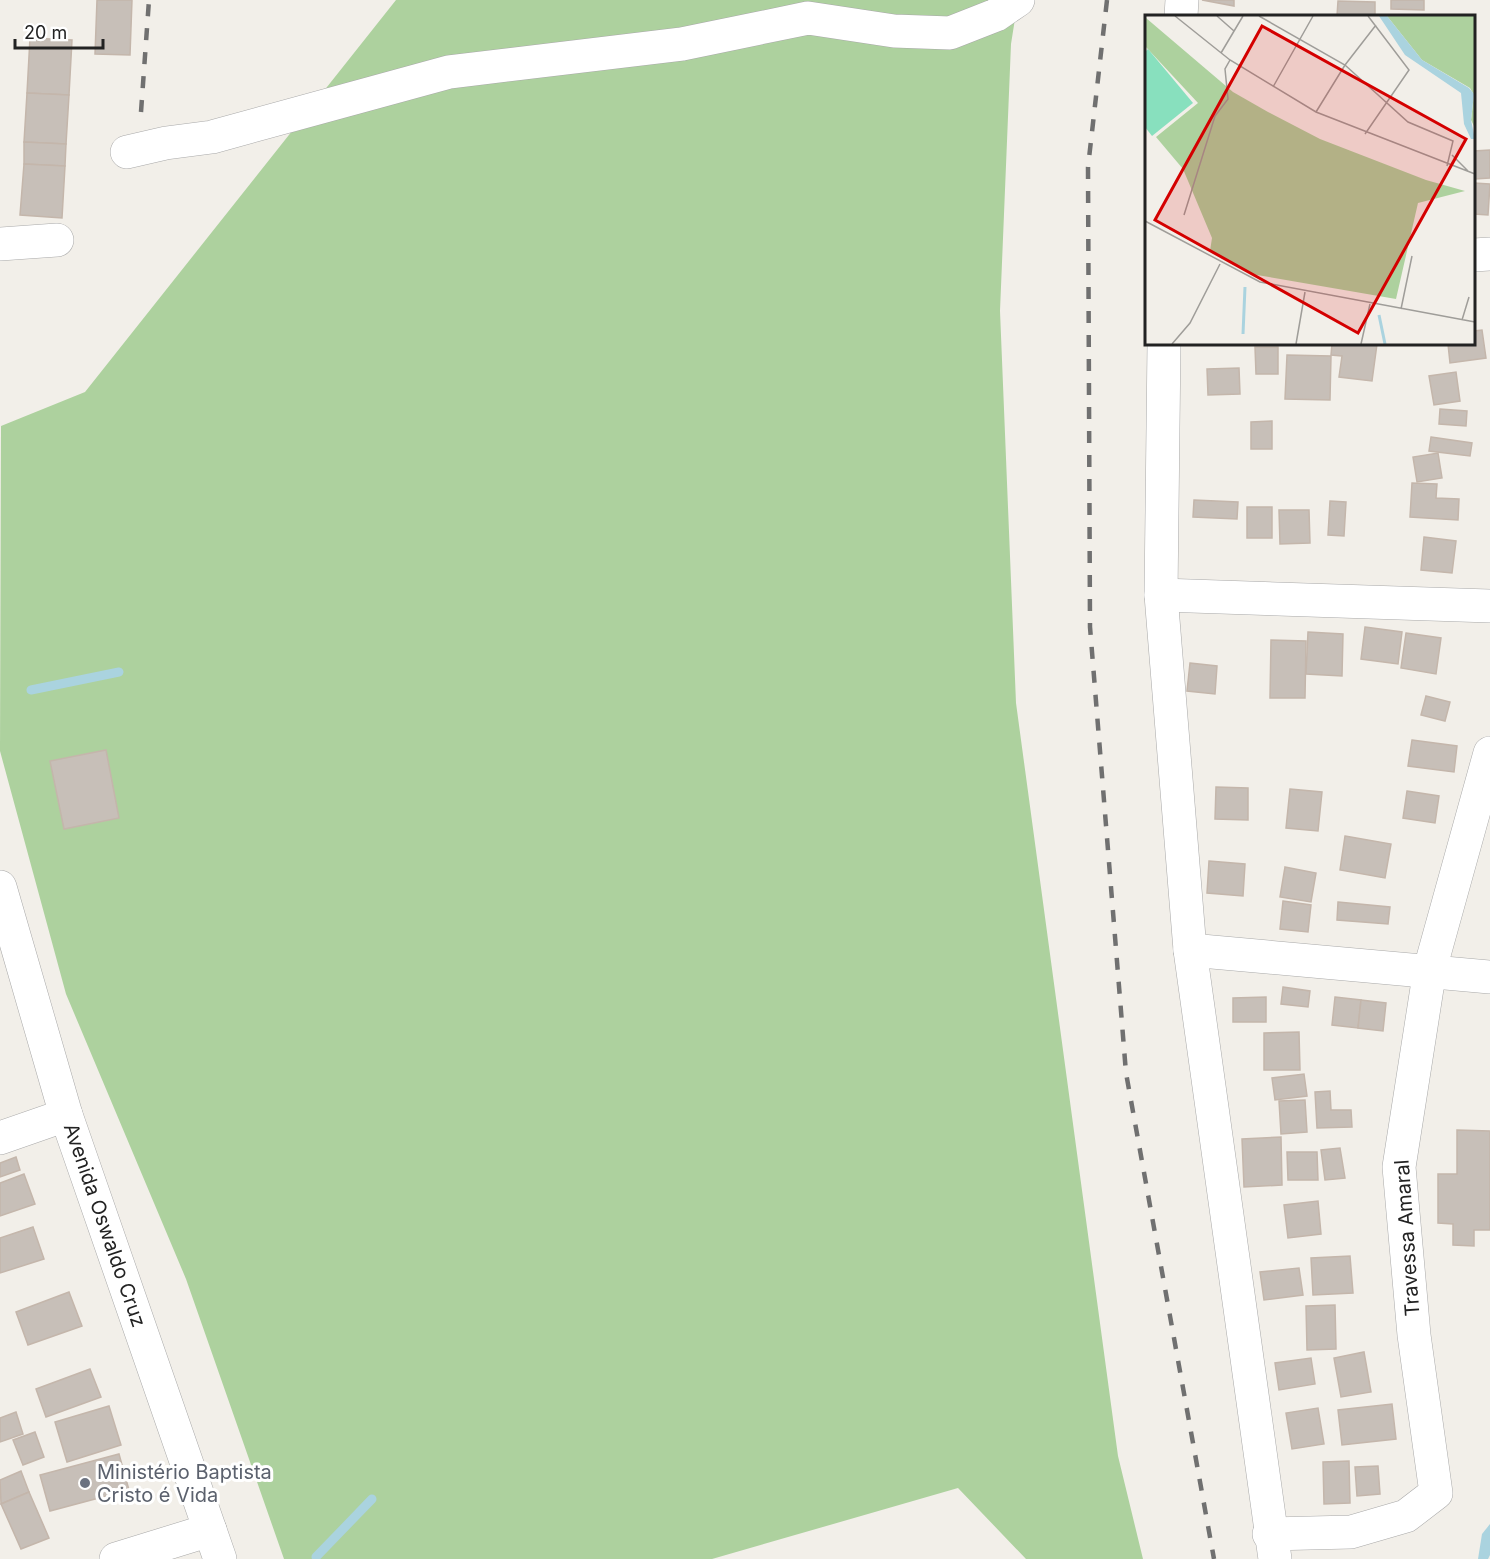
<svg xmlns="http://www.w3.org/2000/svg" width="1490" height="1559" font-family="Inter,sans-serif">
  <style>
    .forest { fill: #add19e }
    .water { fill: #aad3df }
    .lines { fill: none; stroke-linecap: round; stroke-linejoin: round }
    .stream { stroke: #aad3df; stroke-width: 9 }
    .building { fill: #c7bfb8; stroke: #c4b6ab; stroke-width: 1.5 }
    .minor-casing { stroke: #a9a9a9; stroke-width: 34 }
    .minor { stroke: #fff; stroke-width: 33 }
    .rail { stroke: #707070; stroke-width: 4.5; stroke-dasharray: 12 12; stroke-linecap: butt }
    .worship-dot { fill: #6b7280; stroke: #fff; stroke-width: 2 }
    .labels { text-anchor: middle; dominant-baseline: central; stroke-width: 6; stroke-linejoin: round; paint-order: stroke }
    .street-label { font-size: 20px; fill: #222; stroke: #fff }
    .worship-label { font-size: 20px; fill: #5b616d; stroke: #fff; text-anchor: start }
    .inset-river { fill: none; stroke: #aad3df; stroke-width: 3 }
    .inset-road { fill: none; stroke: #9f9d99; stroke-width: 1.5 }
    .view { fill: #d40000; fill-opacity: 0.15; stroke: #d40000; stroke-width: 3 }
    .inset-edge { fill: none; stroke: #222; stroke-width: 3 }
  </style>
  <rect width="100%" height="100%" fill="#f2efe9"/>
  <!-- forest -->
  <path class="forest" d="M 396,0 L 1018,0 L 1011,44 L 1000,311 L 1016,703 L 1118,1456 L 1143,1559 L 1026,1559 L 958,1488 L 712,1559 L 284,1559 L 186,1279 L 66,994 L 0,751 L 1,426 L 85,392 Z"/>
  <!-- water -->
  <path class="water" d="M 1490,1524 L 1490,1555 L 1488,1559 L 1478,1559 L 1482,1534 Z"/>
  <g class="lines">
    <!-- stream -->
    <g class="stream">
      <path d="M 31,690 L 119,672"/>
      <path d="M 316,1557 L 372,1499"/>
    </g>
  </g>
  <!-- building -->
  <g class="building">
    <path d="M 97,0 L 132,0 L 130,55 L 95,54 Z"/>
    <path d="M 1202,0 L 1234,0 L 1234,6 Z"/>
    <path d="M 1391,0 L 1424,0 L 1424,10 L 1391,9 Z"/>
    <path d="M 1338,1 L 1375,2 L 1375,16 L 1337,16 Z"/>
    <path d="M 30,38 L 72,40 L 69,95 L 27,93 Z"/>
    <path d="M 27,93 L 69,95 L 66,144 L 24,142 Z"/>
    <path d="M 24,142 L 66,144 L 65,166 L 24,164 Z"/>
    <path d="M 1490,150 L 1490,178 L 1475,179 L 1474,151 Z"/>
    <path d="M 24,164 L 65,166 L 62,218 L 20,215 Z"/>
    <path d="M 1474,183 L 1490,184 L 1488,215 L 1474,214 Z"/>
    <path d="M 1482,330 L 1486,358 L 1450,363 L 1448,344 L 1474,344 L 1474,331 Z"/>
    <path d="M 1332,344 L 1377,344 L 1372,381 L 1339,377 L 1342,356 L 1331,355 Z"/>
    <path d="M 1255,347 L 1278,347 L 1278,374 L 1256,374 Z"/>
    <path d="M 1287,355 L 1331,356 L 1330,400 L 1285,399 Z"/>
    <path d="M 1239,368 L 1240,394 L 1208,395 L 1207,369 Z"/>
    <path d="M 1456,372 L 1460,401 L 1434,405 L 1429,376 Z"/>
    <path d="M 1440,409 L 1467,411 L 1466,426 L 1439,424 Z"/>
    <path d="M 1272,421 L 1272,449 L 1251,449 L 1251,422 Z"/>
    <path d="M 1431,437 L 1472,443 L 1470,456 L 1429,451 Z"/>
    <path d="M 1438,453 L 1442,478 L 1417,482 L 1413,457 Z"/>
    <path d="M 1412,483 L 1437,484 L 1436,498 L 1459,499 L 1458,520 L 1410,517 Z"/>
    <path d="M 1194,500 L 1238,502 L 1237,519 L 1193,517 Z"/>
    <path d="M 1330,501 L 1346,502 L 1344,536 L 1328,535 Z"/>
    <rect x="1247" y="507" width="25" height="31"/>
    <path d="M 1279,510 L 1309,510 L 1310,543 L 1280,544 Z"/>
    <path d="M 1424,537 L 1456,541 L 1452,573 L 1421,570 Z"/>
    <path d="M 1365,627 L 1402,632 L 1398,664 L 1361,659 Z"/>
    <path d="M 1308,632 L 1343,634 L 1342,676 L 1306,674 Z"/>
    <path d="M 1406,633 L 1441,638 L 1436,674 L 1401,668 Z"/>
    <path d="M 1271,640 L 1306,641 L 1305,698 L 1270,698 Z"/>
    <path d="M 1190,663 L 1217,666 L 1215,694 L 1187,691 Z"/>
    <path d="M 1426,696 L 1450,702 L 1445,721 L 1421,715 Z"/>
    <path d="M 1412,740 L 1457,746 L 1454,772 L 1408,766 Z"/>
    <path d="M 106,750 L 119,818 L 64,829 L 50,761 Z"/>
    <path d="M 1216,787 L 1248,788 L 1248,820 L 1215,819 Z"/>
    <path d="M 1290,789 L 1322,792 L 1318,831 L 1286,828 Z"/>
    <path d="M 1407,791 L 1439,796 L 1435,823 L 1403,818 Z"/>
    <path d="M 1345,836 L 1391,844 L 1385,878 L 1340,870 Z"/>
    <path d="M 1209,861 L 1245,864 L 1243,896 L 1207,893 Z"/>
    <path d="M 1285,867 L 1316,873 L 1311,902 L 1280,897 Z"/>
    <path d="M 1283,901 L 1311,905 L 1308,932 L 1280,929 Z"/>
    <path d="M 1338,902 L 1390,907 L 1388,924 L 1337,920 Z"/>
    <path d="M 1283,987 L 1310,991 L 1308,1007 L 1281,1004 Z"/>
    <path d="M 1266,997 L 1266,1022 L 1233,1022 L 1233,998 Z"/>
    <path d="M 1335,997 L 1361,1000 L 1358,1028 L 1332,1025 Z"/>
    <path d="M 1361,1000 L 1386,1003 L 1383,1031 L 1358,1028 Z"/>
    <path d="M 1299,1032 L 1300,1070 L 1264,1070 L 1264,1033 Z"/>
    <path d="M 1304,1074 L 1307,1096 L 1275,1100 L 1272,1078 Z"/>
    <path d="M 1330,1091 L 1331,1110 L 1351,1110 L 1352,1127 L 1317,1128 L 1315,1092 Z"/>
    <path d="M 1305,1100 L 1307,1132 L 1281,1134 L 1279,1101 Z"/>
    <path d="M 1457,1130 L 1490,1131 L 1490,1230 L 1474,1230 L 1474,1246 L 1453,1245 L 1453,1224 L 1438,1223 L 1438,1174 L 1457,1174 Z"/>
    <path d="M 1281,1137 L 1282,1185 L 1244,1187 L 1242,1139 Z"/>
    <path d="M 1340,1148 L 1345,1178 L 1325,1180 L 1321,1150 Z"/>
    <path d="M 1287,1152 L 1317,1152 L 1318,1180 L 1288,1180 Z"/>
    <path d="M 16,1157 L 20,1170 L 0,1177 L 0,1163 Z"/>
    <path d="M 24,1174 L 35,1204 L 0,1216 L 0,1183 Z"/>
    <path d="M 1318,1201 L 1321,1234 L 1288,1238 L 1284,1205 Z"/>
    <path d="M 33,1227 L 44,1259 L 0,1273 L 0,1238 Z"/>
    <path d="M 1350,1256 L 1353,1293 L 1313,1295 L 1311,1258 Z"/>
    <path d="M 1299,1268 L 1303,1295 L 1264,1300 L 1260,1272 Z"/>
    <path d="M 69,1292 L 82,1326 L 28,1345 L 16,1312 Z"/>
    <path d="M 1335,1305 L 1336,1349 L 1307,1350 L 1306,1306 Z"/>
    <path d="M 1364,1352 L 1371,1392 L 1341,1397 L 1334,1358 Z"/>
    <path d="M 1311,1358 L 1315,1384 L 1279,1390 L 1275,1363 Z"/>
    <path d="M 90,1369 L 101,1397 L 46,1417 L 36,1389 Z"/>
    <path d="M 1392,1404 L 1396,1439 L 1342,1445 L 1338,1410 Z"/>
    <path d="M 109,1406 L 121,1445 L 67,1462 L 55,1422 Z"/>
    <path d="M 1318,1408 L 1324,1444 L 1292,1449 L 1286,1413 Z"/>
    <path d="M 16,1412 L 23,1434 L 0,1442 L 0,1418 Z"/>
    <path d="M 35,1432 L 44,1457 L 23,1465 L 13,1440 Z"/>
    <path d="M 119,1454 L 129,1490 L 50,1511 L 40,1475 Z"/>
    <path d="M 1349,1461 L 1350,1503 L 1324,1504 L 1323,1462 Z"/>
    <path d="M 1378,1466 L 1380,1494 L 1357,1496 L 1355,1467 Z"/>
    <path d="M 21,1471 L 29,1492 L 1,1504 L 0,1480 Z"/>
    <path d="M 29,1492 L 49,1538 L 21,1549 L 1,1504 Z"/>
  </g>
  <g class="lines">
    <!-- minor casing -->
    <g class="minor-casing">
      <g id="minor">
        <path d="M 1181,16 L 1182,0"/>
        <path d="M 127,152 L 166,143 L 212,137 L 449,72 L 682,44 L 808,18 L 894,31 L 950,33 L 996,15 L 1018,0"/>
        <path d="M 0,244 L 57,240"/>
        <path d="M 1474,255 L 1490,254"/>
        <path d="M 1164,344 L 1161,595 L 1190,950 L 1275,1559"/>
        <path d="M 1161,595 L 1490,606"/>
        <path d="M 0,887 L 66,1115 L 220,1559"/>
        <path d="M 1190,950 L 1490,977"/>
        <path d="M 0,1138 L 66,1115"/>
        <path d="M 1269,1534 L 1351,1532 L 1406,1516 L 1436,1493 L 1414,1335 L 1399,1167 L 1430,969 L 1490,753"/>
        <path d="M 116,1559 L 210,1530"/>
      </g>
    </g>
    <!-- minor -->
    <use href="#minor" class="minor"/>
    <!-- rail -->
    <g class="rail">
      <path d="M 1107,0 L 1088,167 L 1090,627 L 1126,1073 L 1214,1559"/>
      <path d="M 141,112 L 149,0"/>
    </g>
  </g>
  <!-- markers -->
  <circle class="worship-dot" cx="85" cy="1483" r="6"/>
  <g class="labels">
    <!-- street labels -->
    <g class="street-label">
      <text transform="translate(105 1225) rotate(71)">Avenida Oswaldo Cruz</text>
      <text transform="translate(1407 1238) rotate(-94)">Travessa Amaral</text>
    </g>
    <!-- worship labels -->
    <g class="worship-label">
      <text x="97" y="1472">Ministério Baptista<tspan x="97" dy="23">Cristo é Vida</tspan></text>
    </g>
  </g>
  <!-- overview -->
  <g transform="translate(1145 15)">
    <rect width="330" height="330" fill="#f2efe9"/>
    <path d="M 242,1 L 330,1 L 330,113 L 326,105 L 329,80 L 325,73 L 277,45 ZM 1,3 L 88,77 L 123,97 L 175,124 L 281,165 L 320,176 L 273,188 L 251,284 L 106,259 L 65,236 L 67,223 L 38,154 L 11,122 L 53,88 L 0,31 Z" fill="#add19e"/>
    <path d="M 3,34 L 48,88 L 7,121 L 0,112 L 0,37 Z" fill="#88e0be"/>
    <path d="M 234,1 L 242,1 L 277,45 L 324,73 L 329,79 L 326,105 L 330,124 L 326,124 L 319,109 L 316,78 L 260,40 Z" fill="#aad3df"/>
    <path class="inset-river" d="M 234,300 L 240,329M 98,319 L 100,272"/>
    <path class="inset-road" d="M 30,1 L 85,45 L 171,97 L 330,159M 72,1 L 89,16M 114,1 L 200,50 L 263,107 L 308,126 L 302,151M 76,38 L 98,1M 128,72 L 168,1M 171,97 L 200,50 L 231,10M 220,119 L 264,55 L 223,1M 307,140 L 323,156M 39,200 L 70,101 L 83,84 L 80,54 L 85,45M 0,206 L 115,267 L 330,307M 256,294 L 267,241M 317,305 L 324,282M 27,329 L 45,308 L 75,249M 151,329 L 160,277M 216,329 L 225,289"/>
    <path class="view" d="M 117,11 L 321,124 L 213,318 L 10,205 Z"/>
    <rect width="330" height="330" class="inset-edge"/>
  </g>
  <!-- scale -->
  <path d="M15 39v9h88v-9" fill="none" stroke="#222222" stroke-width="3"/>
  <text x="24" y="39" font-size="18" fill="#222222" stroke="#ffffff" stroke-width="4.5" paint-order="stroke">20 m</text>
</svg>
